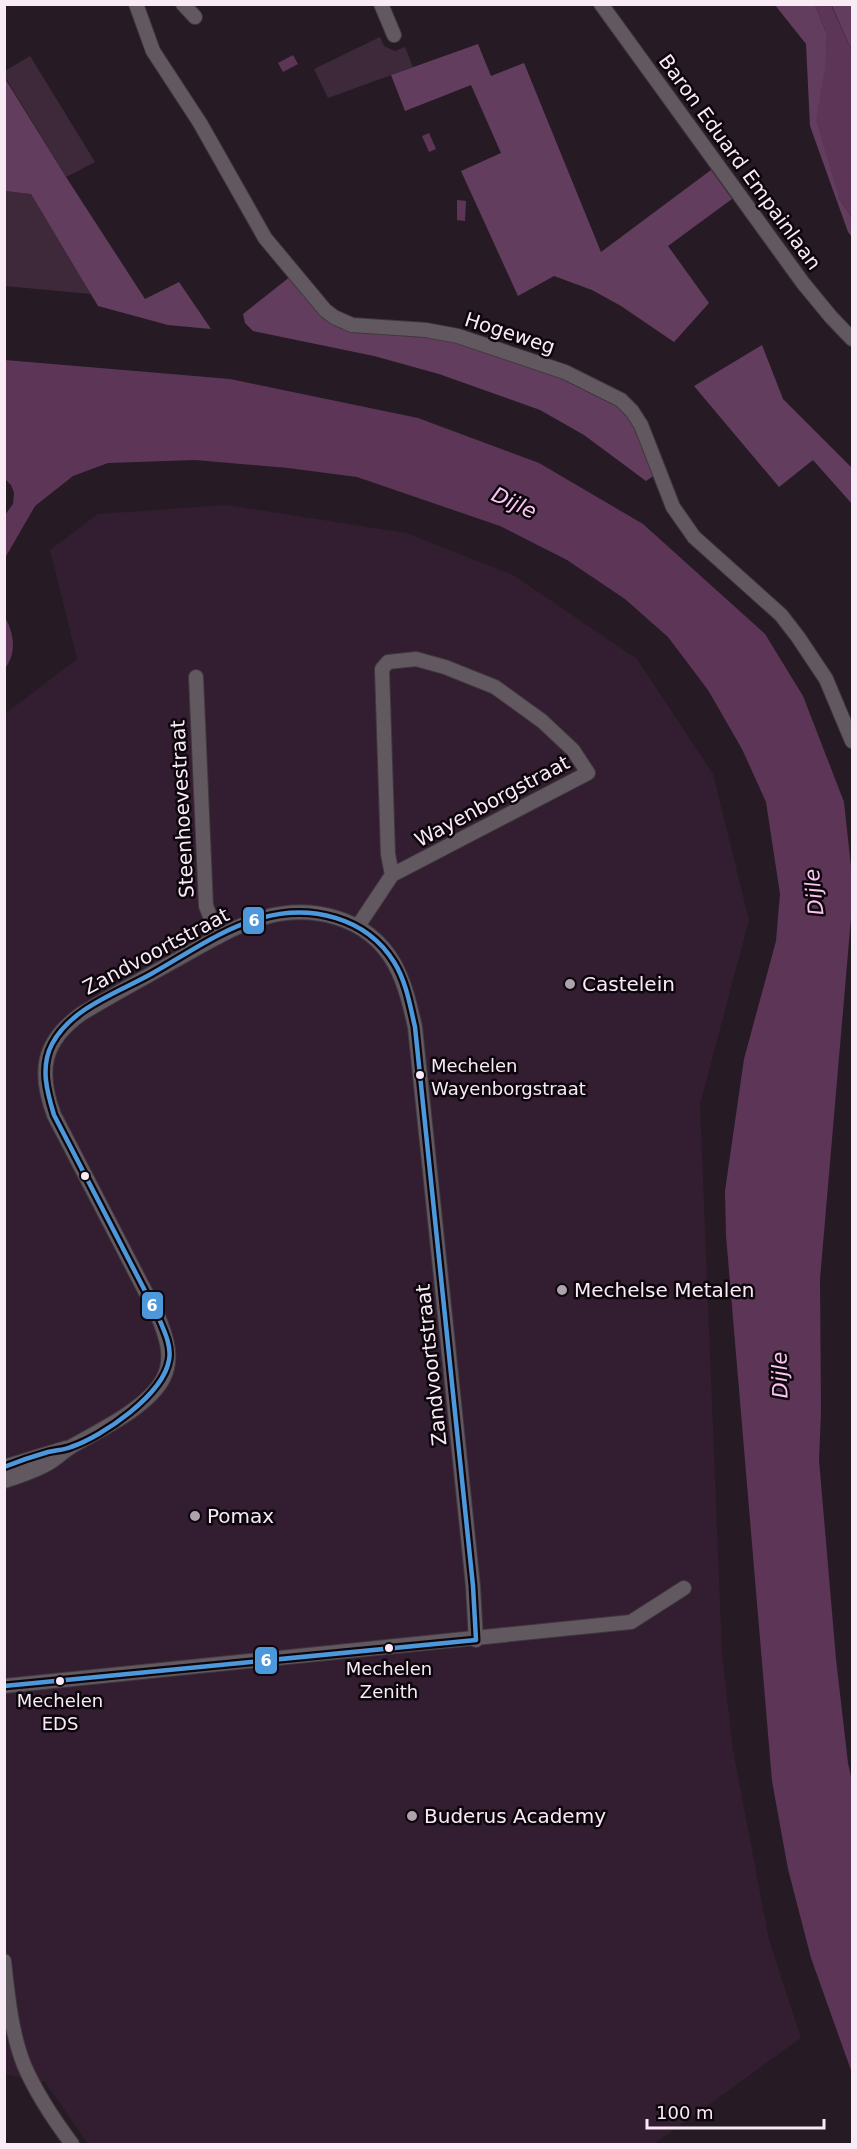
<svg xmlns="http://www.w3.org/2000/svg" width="857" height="2149" font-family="'DejaVu Sans',sans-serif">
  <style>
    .built { fill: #331d30 }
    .green { fill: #3e293a }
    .forest { fill: #633d5d }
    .water { fill: #5d3657 }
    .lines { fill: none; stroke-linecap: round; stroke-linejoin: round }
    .street-casing { stroke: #40383f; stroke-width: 16 }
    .street { stroke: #625960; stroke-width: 14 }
    .bus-1-casing { stroke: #0d060c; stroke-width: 9 }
    .bus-1 { stroke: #4d97db; stroke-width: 4.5 }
    .poi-dot { fill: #aea2ac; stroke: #0d060c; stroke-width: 2 }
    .bus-dot { fill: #f8ebf6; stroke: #0d060c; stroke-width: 2 }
    .labels { text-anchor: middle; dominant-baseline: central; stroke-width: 5; stroke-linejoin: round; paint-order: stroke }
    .bus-label { font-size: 18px; fill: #f8ebf6; stroke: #0d060c }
    .street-label { font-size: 20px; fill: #f8ebf6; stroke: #0d060c }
    .poi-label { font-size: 20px; fill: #f8ebf6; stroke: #0d060c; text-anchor: start }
    .water-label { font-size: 21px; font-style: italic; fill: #fbc4f2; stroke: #0d060c }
    .line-badge { stroke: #0d060c; stroke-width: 2 }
    .badge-label { font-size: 16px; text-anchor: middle; font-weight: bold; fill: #fff }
  </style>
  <rect width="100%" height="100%" fill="#261b24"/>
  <!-- built -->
  <path class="built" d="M 226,505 L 406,533 L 513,575 L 637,659 L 713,774 L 749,920 L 700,1104 L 722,1654 L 733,1750 L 769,1940 L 801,2038 L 654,2144 L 88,2144 L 45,2082 L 5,2074 L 5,714 L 77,659 L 50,550 L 98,514 Z"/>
  <!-- green -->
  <g class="green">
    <path d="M 380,37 L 384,46 L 395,51 L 405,47 L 413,67 L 328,98 L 314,69 Z"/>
    <path d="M 30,56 L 95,162 L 66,177 L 5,77 L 5,71 Z"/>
    <path d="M 5,191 L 31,194 L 91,294 L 5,286 Z"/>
  </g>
  <!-- forest -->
  <g class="forest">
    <path d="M 775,5 L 815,5 L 827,34 L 826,68 L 839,198 L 852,218 L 852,237 L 848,232 L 810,126 L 806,44 Z"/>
    <path d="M 831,5 L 852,5 L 852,51 L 832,6 Z"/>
    <path d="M 478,44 L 491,76 L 524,63 L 601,252 L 711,170 L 732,199 L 668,246 L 709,303 L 674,342 L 621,306 L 592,290 L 554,276 L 518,296 L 461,171 L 501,153 L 471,85 L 405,111 L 391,75 Z"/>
    <path d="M 4,77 L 66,177 L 145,299 L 179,282 L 211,329 L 168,325 L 98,306 L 31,194 L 5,191 Z"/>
    <path d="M 291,276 L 325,314 L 430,334 L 578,381 L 630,414 L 656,474 L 646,481 L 584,435 L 540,410 L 439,374 L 374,356 L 253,331 L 245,323 L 243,314 Z"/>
    <path d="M 762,345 L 783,399 L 852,468 L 852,504 L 813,460 L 779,487 L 694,386 Z"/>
  </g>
  <!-- water -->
  <g class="water">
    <path d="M 815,5 L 831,5 L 852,51 L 852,218 L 839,198 L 816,120 L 825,68 L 827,34 Z"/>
    <path d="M 293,55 L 298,64 L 283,72 L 278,63 Z"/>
    <path d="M 429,133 L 436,149 L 429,152 L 422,136 Z"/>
    <path d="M 457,200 L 466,201 L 465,221 L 457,220 Z"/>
    <path d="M 5,360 L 230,379 L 418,418 L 539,463 L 643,524 L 765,634 L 803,696 L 844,802 L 852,876 L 852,906 L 820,1279 L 821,1412 L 819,1460 L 836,1659 L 848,1763 L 852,1782 L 852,2073 L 811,1958 L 788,1869 L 772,1781 L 726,1235 L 725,1191 L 744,1059 L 776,941 L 780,894 L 766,802 L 742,749 L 708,690 L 668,637 L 625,599 L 567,560 L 500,526 L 357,477 L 288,468 L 195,460 L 108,463 L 73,476 L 35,506 L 5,558 L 5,515 L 13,504 L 14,493 L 11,485 L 5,479 Z"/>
    <path d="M 5,617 C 14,634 17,653 5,668 Z"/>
  </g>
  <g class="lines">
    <!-- street casing -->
    <g class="street-casing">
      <g id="street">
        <path d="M 136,4 L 153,51 L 200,123 L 265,238 L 325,310 L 334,317 L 352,325 L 426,330 L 458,336 L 565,372 L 621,400 L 632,411 L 641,425 L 673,507 L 694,537 L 781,615 L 798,637 L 826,679 L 852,741"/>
        <path d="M 183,4 L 195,17"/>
        <path d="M 381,4 L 394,35"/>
        <path d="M 601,4 L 803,283 L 831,317 L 852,339"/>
        <path d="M 196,677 L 206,906 L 218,937"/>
        <path d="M 358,926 L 392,875 L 588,773 L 573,750 L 542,721 L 495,687 L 445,667 L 416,659 L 388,662 L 382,669 L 388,854 L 392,875"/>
        <path d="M 4,1467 L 66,1448"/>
        <path d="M 4,1481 C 20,1476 38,1470 52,1461 C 60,1456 66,1449 74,1445 C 102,1429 148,1407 163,1379 C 174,1358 166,1336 158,1316 L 54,1115 C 38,1072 42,1042 81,1014 C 112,995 144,978 176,960 C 203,945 232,927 262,918 C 311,904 367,916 394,963 C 405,983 410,1005 415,1027 L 473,1586 L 476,1640"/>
        <path d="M 4,1686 L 631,1622 L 684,1588"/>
        <path d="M 4,1961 C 8,1996 11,2032 24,2065 C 36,2093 54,2120 72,2144"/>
      </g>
    </g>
    <!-- street -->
    <use href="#street" class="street"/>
    <!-- bus-1 casing -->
    <g class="bus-1-casing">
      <path id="bus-1" d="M 4,1467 C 19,1461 34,1456 48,1452 C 56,1450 64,1450 71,1447 C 103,1436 163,1395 169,1360 C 172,1345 163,1329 158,1316 L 54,1115 C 47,1092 40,1067 52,1044 C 71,1008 117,993 151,974 C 187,954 221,929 261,918 C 310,904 366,917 394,962 C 406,981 410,1005 415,1027 L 473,1586 L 476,1640 L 4,1686"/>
    </g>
    <!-- bus-1 -->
    <use href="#bus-1" class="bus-1"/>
  </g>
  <!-- markers -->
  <g class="poi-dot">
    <circle cx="570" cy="984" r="6"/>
    <circle cx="562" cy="1290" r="6"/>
    <circle cx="195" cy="1516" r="6"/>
    <circle cx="412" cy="1816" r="6"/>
  </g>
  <g class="bus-dot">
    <circle cx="420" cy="1075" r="5"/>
    <circle cx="85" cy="1176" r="5"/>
    <circle cx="389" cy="1648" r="5"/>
    <circle cx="60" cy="1681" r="5"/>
  </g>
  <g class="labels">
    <!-- bus labels -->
    <g class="bus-label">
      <text x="431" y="1065" text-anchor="start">Mechelen<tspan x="431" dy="23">Wayenborgstraat</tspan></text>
      <text x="389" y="1668">Mechelen<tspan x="389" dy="23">Zenith</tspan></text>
      <text x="60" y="1700">Mechelen<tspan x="60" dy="23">EDS</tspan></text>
    </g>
    <!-- street labels -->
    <g class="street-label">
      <text transform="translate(740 162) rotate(54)">Baron Eduard Empainlaan</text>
      <text transform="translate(510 333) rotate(18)">Hogeweg</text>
      <text transform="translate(492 801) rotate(-28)">Wayenborgstraat</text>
      <text transform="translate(182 809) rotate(-93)">Steenhoevestraat</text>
      <text transform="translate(156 951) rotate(-28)">Zandvoortstraat</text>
      <text transform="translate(431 1365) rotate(-96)">Zandvoortstraat</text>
    </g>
    <!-- poi labels -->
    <g class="poi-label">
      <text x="582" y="984">Castelein</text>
      <text x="574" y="1290">Mechelse Metalen</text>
      <text x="207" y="1516">Pomax</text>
      <text x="424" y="1816">Buderus Academy</text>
    </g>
    <!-- water labels -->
    <g class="water-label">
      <text transform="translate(514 503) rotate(25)">Dijle</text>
      <text transform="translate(814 892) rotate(-96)">Dijle</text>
      <text transform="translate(780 1375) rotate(-91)">Dijle</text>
    </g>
  </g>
  <g class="line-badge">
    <rect x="242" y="906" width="23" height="29" rx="6" fill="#4d97db"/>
    <rect x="141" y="1291" width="23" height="29" rx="6" fill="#4d97db"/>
    <rect x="254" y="1646" width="24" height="29" rx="6" fill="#4d97db"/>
  </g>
  <g class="badge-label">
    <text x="254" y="926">6</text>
    <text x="152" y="1311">6</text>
    <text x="266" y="1666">6</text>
  </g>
  <!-- border -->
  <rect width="857" height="2149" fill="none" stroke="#f8ebf6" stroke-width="12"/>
  <!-- scale -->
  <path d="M647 2119v9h177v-9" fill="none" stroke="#f8ebf6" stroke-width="3"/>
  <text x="656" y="2119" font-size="18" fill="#f8ebf6" stroke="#0d060c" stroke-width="4.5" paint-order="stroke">100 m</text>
</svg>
